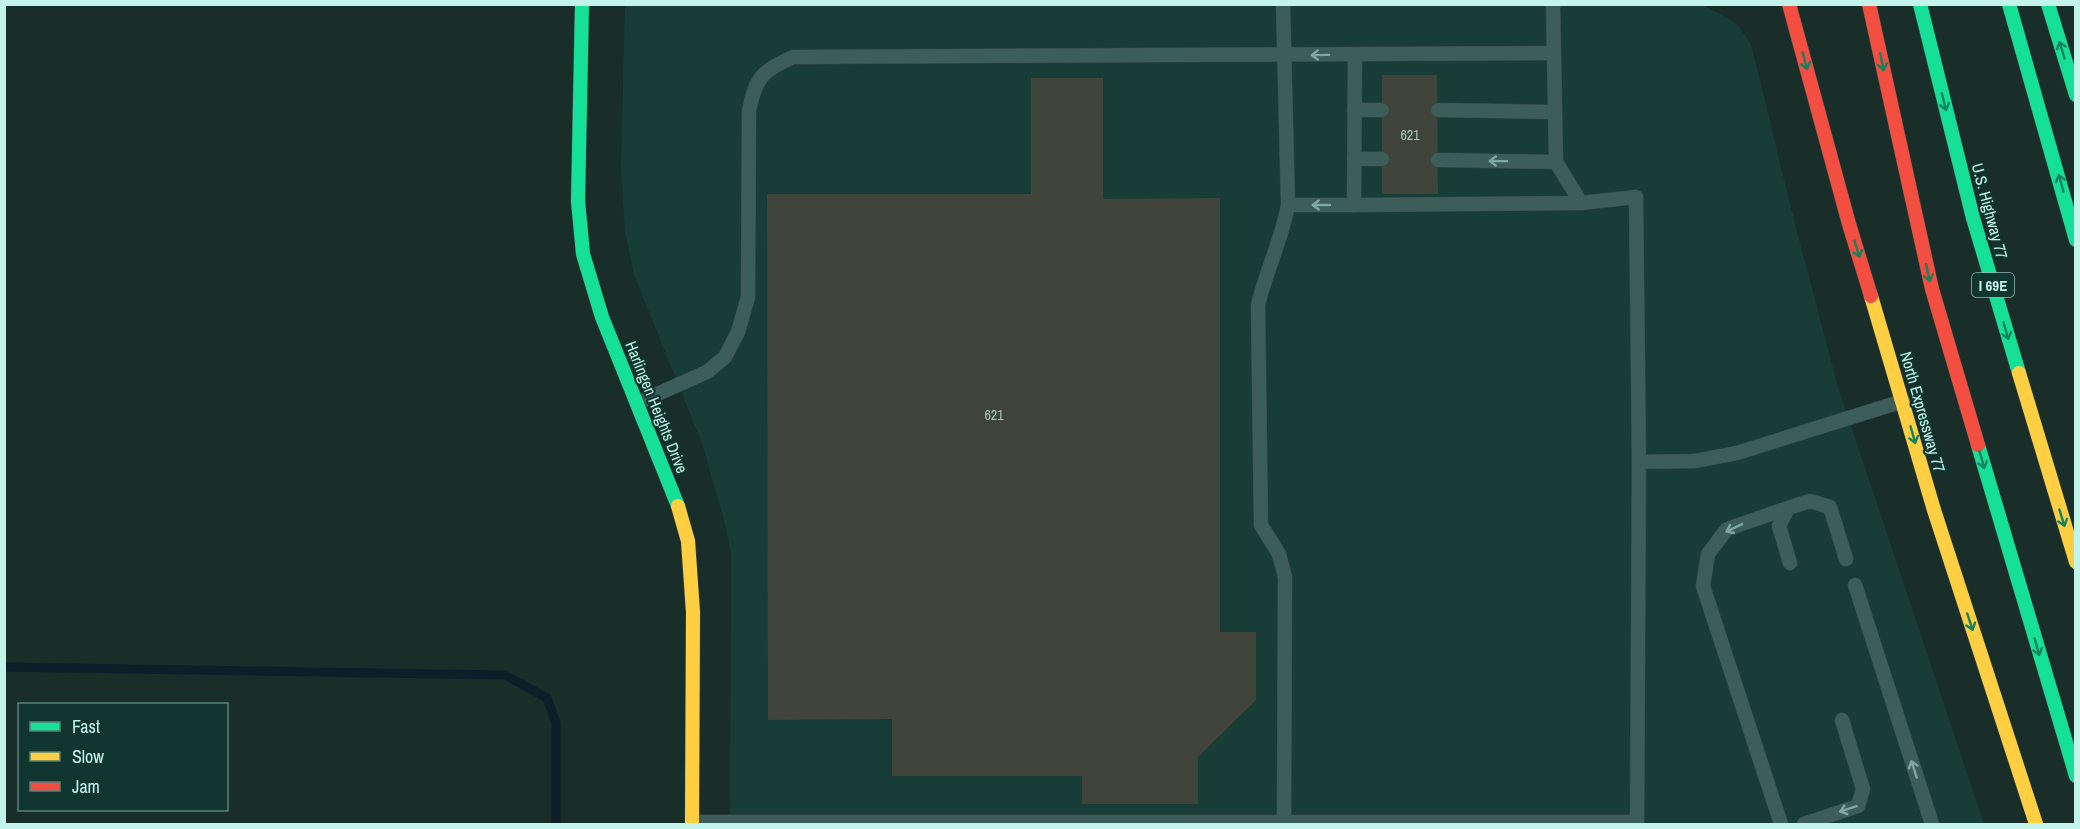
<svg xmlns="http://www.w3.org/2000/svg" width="2080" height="829" font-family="'Archivo Narrow',sans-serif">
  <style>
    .built { fill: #183d37 }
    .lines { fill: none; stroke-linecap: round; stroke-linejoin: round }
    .stream { stroke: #0e1e28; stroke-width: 9 }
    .building { fill: #40443a }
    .lane-casing { stroke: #374a46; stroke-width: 15 }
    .fast-casing { stroke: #374a46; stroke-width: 15 }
    .slow-casing { stroke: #374a46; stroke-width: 15 }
    .jam-casing { stroke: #374a46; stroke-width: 15 }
    .lane { stroke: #3c5d58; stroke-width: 14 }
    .fast { stroke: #16e098; stroke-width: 14 }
    .slow { stroke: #ffcf43; stroke-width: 14 }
    .jam { stroke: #f24e42; stroke-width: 14 }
    .oneway { stroke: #13825e }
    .oneway2 { stroke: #80a8a1 }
    .labels { text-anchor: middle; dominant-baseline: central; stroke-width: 4.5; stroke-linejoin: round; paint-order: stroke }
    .number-label { font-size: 14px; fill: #a2c8be }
    .shield { fill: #11352f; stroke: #8ebbb2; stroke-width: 1.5 }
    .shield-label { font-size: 15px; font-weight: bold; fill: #c3f4ea }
    .street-label { font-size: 16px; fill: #c3f4ea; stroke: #11352f }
  </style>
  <rect width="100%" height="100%" fill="#192d29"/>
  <!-- built -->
  <path class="built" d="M 625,5 L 1704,6 L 1722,15 L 1737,24 L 1751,44 L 1794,220 L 1838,387 L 1984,824 L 730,824 L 731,553 L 724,520 L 702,443 L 634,275 L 625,232 L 621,166 Z"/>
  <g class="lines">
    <!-- stream -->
    <path class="stream" d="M 4,667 L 505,675 L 547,698 L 556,723 L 556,824"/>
  </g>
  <!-- building -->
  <g class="building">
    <path d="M 1382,75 L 1437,75 L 1438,194 L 1382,194 Z"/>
    <path d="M 1031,78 L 1103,78 L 1103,199 L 1220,198 L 1220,632 L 1256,632 L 1256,700 L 1198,757 L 1198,804 L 1082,804 L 1082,776 L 892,776 L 892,719 L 768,720 L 767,194 L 1031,194 Z"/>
  </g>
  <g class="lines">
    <!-- lane casing -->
    <g class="lane-casing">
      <g id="lane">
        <path d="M 1283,4 L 1288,205 C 1282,239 1266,271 1258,305 L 1261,525 L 1279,554 L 1285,577 L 1284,822"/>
        <path d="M 1553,4 L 1556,162 L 1581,203 L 1636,197 L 1639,462 L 1637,824"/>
        <path d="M 1355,55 L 1354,205 L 1581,203"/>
        <path d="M 1354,110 L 1382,110"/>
        <path d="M 1438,110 L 1554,112"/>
        <path d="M 1354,159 L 1382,159"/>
        <path d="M 1438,160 L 1556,162"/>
        <path d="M 1288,205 L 1354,205"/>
        <path d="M 637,403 L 707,372 L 725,357 L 738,332 L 748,297 L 749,111 C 756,76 762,72 793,57 L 1553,53"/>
        <path d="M 1639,462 L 1695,461 L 1737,453 L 1903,401"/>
        <path d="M 1790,563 L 1779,526 L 1788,508 L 1810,501 L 1830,507 L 1846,559"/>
        <path d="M 1855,585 L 1932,824"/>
        <path d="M 692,822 L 1637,822"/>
        <path d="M 1781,824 L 1703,586 L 1708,554 L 1727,529 L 1788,508"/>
        <path d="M 1804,824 L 1858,806 L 1863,789 L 1842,720"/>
      </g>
    </g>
    <!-- fast casing -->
    <g class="fast-casing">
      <g id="fast">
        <path d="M 582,4 L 578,201 L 583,254 L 602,317 L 678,506"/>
        <path d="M 1920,4 L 1973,218 L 2019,373"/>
        <path d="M 2009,4 L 2076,240"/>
        <path d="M 2048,4 L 2076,95"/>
        <path d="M 1978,445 L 2076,776"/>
      </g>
    </g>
    <!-- slow casing -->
    <g class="slow-casing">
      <g id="slow">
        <path d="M 1871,296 L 1934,510 L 2036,824"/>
        <path d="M 2019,373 L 2076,562"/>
        <path d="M 678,506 L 688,541 L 693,612 L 692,824"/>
      </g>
    </g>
    <!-- jam casing -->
    <g class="jam-casing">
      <g id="jam">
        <path d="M 1789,4 L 1849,224 L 1871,296"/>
        <path d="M 1869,4 L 1932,289 L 1978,445"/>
      </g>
    </g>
    <!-- lane -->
    <use href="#lane" class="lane"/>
    <!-- fast -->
    <use href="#fast" class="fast"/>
    <!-- slow -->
    <use href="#slow" class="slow"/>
    <!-- jam -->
    <use href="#jam" class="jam"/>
  </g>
  <!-- one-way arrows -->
  <defs><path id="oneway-shaft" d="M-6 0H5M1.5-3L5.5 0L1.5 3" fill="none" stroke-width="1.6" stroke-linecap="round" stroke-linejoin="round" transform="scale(1.5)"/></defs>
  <g class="oneway">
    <use href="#oneway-shaft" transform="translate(2062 50) rotate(-107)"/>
    <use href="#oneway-shaft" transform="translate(1805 61) rotate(75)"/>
    <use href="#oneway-shaft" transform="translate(1882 62) rotate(78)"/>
    <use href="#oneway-shaft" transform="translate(1944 102) rotate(76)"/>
    <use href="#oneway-shaft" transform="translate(2061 183) rotate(-106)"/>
    <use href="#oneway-shaft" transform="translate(1857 249) rotate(73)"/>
    <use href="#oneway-shaft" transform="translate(1928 273) rotate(78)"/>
    <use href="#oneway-shaft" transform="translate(2006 331) rotate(74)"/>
    <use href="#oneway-shaft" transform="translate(1913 435) rotate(74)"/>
    <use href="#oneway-shaft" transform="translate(1982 460) rotate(74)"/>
    <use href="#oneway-shaft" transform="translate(2062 518) rotate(73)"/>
    <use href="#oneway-shaft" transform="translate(1970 622) rotate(72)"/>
    <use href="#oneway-shaft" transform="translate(2037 647) rotate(74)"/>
  </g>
  <g class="oneway2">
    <use href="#oneway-shaft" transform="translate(1320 55) rotate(179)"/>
    <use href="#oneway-shaft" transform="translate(1498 161) rotate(-179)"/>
    <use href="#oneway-shaft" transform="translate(1321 205) rotate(180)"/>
    <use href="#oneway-shaft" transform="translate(1734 528) rotate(154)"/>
    <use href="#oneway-shaft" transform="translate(1914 769) rotate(-108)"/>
    <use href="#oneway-shaft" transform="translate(1848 809) rotate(161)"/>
  </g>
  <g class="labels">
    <!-- number labels -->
    <g class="number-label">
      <text x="1410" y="135">621</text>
      <text x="994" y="415">621</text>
    </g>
    <!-- shield labels -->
    <rect class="shield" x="1972" y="273" width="42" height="24" rx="4.5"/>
    <g class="shield-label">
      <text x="1993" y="285">I 69E</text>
    </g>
    <!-- street labels -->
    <g class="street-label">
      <text transform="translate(1990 211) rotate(75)">U.S. Highway 77</text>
      <text transform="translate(657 407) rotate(68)">Harlingen Heights Drive</text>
      <text transform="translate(1923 412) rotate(74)">North Expressway 77</text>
    </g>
  </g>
  <!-- border -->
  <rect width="2080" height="829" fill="none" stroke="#c3f4ea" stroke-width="12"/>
  <!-- legend -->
  <rect x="18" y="703" width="210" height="108" fill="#11352f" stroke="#58817a" stroke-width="1.5"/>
  <rect x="30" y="722" width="30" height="9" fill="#16e098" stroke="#58817a" stroke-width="1.5"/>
  <text x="72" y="733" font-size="18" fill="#c3f4ea">Fast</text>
  <rect x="30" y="752" width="30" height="9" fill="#ffcf43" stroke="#58817a" stroke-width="1.5"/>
  <text x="72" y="763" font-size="18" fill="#c3f4ea">Slow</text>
  <rect x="30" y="782" width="30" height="9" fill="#f24e42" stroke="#58817a" stroke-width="1.5"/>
  <text x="72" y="793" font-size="18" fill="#c3f4ea">Jam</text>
</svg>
